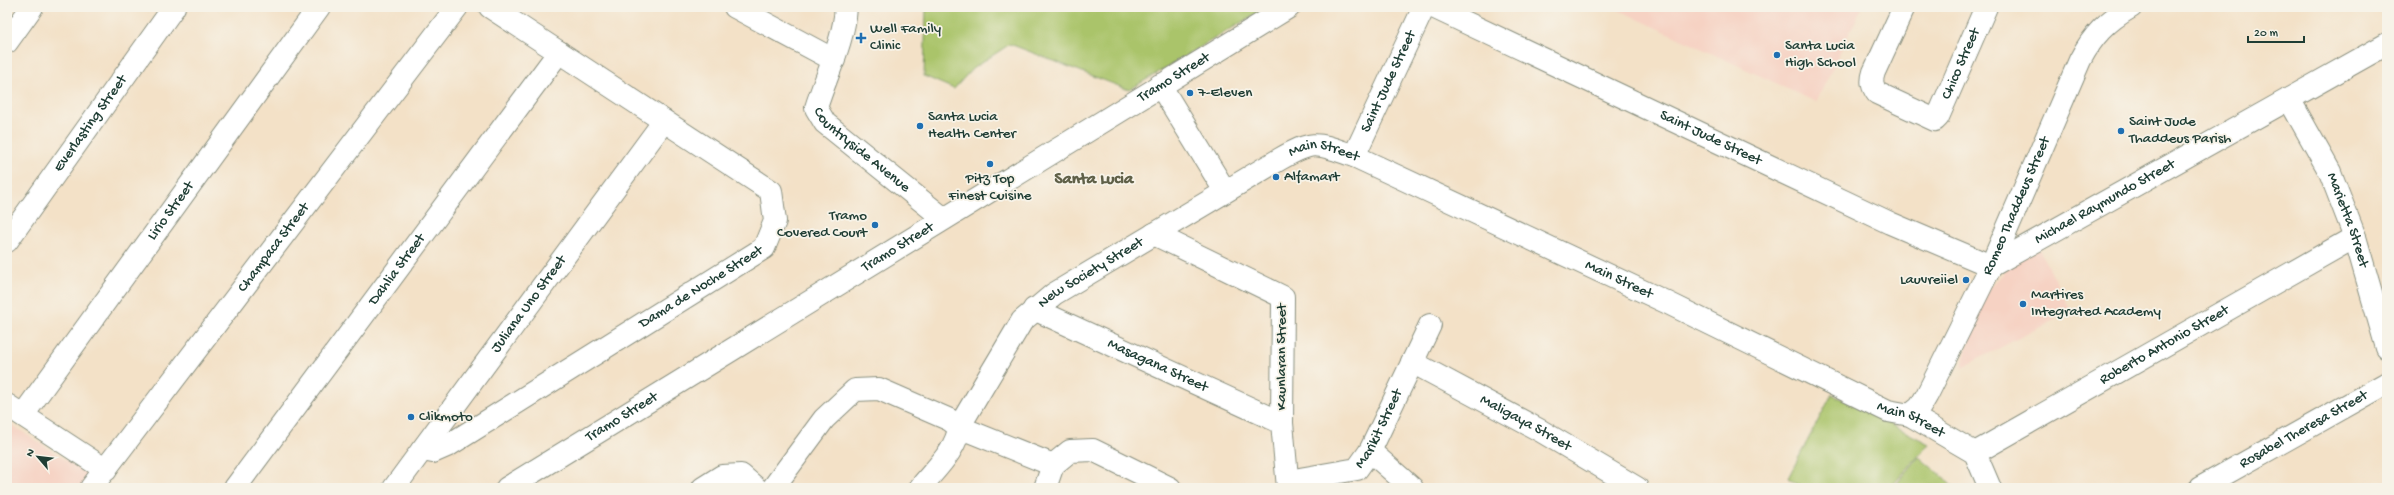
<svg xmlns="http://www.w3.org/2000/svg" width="2394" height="495" font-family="'Gochi Hand',sans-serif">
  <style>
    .built { fill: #f6d2c3 }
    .green { fill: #aac46a; stroke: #64804f }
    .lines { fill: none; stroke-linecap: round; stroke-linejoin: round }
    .minor-casing { stroke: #898f7e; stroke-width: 24 }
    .minor { stroke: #fff; stroke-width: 22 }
    .poi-dot { fill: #1f6fb2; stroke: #f7f3e8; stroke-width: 1.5 }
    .labels { text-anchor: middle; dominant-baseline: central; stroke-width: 3.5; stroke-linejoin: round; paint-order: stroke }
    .poi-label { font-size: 15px; fill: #1f3d34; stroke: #f7f3e8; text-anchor: start }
    .street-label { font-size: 15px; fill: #1f3d34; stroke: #f7f3e8 }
    .quarter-label { font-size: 17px; font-weight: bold; fill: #5f6048; stroke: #f7f3e8 }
  </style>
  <rect width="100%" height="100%" fill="#f7f3e8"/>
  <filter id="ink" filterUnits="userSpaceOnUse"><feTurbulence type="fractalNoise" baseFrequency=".025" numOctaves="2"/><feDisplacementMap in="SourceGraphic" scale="8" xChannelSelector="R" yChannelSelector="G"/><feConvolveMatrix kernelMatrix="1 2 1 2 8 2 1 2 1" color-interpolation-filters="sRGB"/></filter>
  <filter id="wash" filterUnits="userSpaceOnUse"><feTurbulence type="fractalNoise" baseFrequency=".012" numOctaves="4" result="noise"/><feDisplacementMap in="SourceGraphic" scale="16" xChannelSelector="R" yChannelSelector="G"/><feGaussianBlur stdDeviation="0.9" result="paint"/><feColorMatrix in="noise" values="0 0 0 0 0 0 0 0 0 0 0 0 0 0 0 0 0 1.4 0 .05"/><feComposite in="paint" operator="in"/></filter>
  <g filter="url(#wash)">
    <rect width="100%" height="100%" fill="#f3e1c7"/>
    <!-- built -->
    <g class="built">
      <path d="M 1612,7 L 1862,7 L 1816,102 Z"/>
      <path d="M 2038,248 L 2071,311 L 1961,368 L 1982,296 L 2015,261 Z"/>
      <path d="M 7,422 L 92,477 L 81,488 L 7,488 Z"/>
    </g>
    <!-- green -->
    <g class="green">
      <path d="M 926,7 L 1267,7 L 1129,90 L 1010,44 L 972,69 L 954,89 L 924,76 Z"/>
      <path d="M 1832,394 L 1929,444 L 1890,488 L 1803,488 L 1788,478 Z"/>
      <path d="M 1919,457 L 1956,488 L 1893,488 Z"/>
    </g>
  </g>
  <g filter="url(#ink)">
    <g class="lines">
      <!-- minor casing -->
      <g class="minor-casing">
        <g id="minor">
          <path d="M 735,7 L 834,60"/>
          <path id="s1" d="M 846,7 C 844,42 826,75 816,108 L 825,123 L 943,218"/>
          <path id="s2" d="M 1433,7 L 1890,223 L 1991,266 L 2387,44"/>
          <path id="s3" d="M 1904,7 L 1874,72 C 1871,81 1872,86 1877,93 L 1935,120 L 1938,117 L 1986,7"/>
          <path d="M 7,42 L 32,7"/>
          <path d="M 1160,85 L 1225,191"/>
          <path id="s4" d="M 2289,99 L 2330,172 L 2355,237 L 2387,348"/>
          <path id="s5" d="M 1354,156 L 1424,7"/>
          <path d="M 1154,234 L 1283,297 L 1282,423 L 1288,488"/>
          <path id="s6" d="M 7,241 L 174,7"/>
          <path id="s7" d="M 1034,309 L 1282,423"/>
          <path id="s8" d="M 1412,362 L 1541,431 L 1637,488"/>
          <path d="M 7,405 L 106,470"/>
          <path id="s9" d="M 23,415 L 319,7"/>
          <path id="s10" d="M 1910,415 L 1920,407 L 1927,395 L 1991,266 L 2080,60 C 2093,35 2107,21 2131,7"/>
          <path id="s11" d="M 422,450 L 433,452 L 449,445 L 764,248 L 775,221 L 771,191 L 490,7"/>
          <path d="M 1370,451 L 1412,488"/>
          <path id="s12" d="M 1975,453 L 2355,237"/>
          <path d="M 1053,465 L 1070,451 L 1093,450 L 1170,488"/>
          <path id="s13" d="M 1288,481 L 1357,469 L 1370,451 L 1430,325"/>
          <path id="s14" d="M 91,488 L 457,7"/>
          <path id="s15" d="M 235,488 L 559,52"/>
          <path id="s16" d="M 394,488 L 664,121"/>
          <path id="s17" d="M 507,488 L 1289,7"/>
          <path d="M 703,488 L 722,476 L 741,475 L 756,488"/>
          <path d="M 773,488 L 824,419 L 855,390 L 879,389 L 950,420 L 959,427 L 1053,465"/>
          <path id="s18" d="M 920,488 C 934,470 957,450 959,427 L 1022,321 L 1054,294 L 1280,159 C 1315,139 1317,143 1354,156 L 1668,303 L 1888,411 L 1910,415 L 1975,453 L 1990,488"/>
          <path d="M 1045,488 L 1053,465"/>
          <path id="s19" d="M 2200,488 L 2387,383"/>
        </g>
      </g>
      <!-- minor -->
      <use href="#minor" class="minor"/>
    </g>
  </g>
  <!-- markers -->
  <g class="poi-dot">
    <path d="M859 32h4v4h4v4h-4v4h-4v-4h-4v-4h4z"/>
    <circle cx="1777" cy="55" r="4"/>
    <circle cx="1190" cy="93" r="4"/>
    <circle cx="920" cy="126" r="4"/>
    <circle cx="2121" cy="131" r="4"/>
    <circle cx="990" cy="164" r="4"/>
    <circle cx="1276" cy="177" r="4"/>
    <circle cx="875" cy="225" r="4"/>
    <circle cx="1966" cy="280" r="4"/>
    <circle cx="2023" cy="304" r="4"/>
    <circle cx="411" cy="417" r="4"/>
  </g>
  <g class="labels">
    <!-- poi labels -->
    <g class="poi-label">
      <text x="870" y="29">Well Family<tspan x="870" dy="17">Clinic</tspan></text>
      <text x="1785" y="46">Santa Lucia<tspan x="1785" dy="17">High School</tspan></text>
      <text x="1198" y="93">7-Eleven</text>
      <text x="928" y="117">Santa Lucia<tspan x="928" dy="17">Health Center</tspan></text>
      <text x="2129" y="122">Saint Jude<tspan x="2129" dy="17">Thaddeus Parish</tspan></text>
      <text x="1284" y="177">Alfamart</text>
      <text x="990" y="179" text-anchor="middle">Pitz Top<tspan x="990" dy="17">Finest Cuisine</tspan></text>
      <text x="867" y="216" text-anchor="end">Tramo<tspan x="867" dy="17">Covered Court</tspan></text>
      <text x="1958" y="280" text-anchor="end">Lauvreiiel</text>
      <text x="2031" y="295">Martires<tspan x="2031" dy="17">Integrated Academy</tspan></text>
      <text x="419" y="417">Clikmoto</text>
    </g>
    <!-- street labels -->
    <g class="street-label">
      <text stroke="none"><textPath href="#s3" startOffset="220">Chico Street</textPath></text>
      <text stroke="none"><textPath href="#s17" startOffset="783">Tramo Street</textPath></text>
      <text stroke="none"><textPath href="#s5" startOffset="82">Saint Jude Street</textPath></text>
      <text stroke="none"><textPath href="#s6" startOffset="144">Everlasting Street</textPath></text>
      <text stroke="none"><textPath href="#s2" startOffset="307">Saint Jude Street</textPath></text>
      <text stroke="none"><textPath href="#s1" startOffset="168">Countryside Avenue</textPath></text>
      <text stroke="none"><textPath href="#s18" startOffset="549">Main Street</textPath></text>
      <text stroke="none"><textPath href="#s2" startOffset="746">Michael Raymundo Street</textPath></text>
      <text stroke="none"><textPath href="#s10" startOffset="236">Romeo Thaddeus Street</textPath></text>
      <text stroke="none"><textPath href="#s9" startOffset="252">Lirio Street</textPath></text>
      <text stroke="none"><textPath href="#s4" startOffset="135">Marietta Street</textPath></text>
      <text stroke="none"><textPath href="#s17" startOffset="459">Tramo Street</textPath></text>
      <text stroke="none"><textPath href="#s14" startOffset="302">Champaca Street</textPath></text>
      <text stroke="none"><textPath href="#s15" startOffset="272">Dahlia Street</textPath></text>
      <text stroke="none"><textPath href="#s18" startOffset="281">New Society Street</textPath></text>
      <text stroke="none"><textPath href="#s18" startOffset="873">Main Street</textPath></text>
      <text stroke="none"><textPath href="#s11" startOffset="326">Dama de Noche Street</textPath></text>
      <text stroke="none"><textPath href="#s16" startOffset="228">Juliana Uno Street</textPath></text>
      <text stroke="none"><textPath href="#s12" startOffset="218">Roberto Antonio Street</textPath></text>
      <text transform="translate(1282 357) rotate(-90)">Kaunlaran Street</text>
      <text stroke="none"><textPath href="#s7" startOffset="136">Masagana Street</textPath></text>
      <text stroke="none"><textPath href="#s17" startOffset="135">Tramo Street</textPath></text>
      <text stroke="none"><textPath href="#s18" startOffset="1197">Main Street</textPath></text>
      <text stroke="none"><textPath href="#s8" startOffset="129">Maligaya Street</textPath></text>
      <text stroke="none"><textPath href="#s13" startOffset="116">Marikit Street</textPath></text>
      <text stroke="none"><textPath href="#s19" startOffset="119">Rosabel Theresa Street</textPath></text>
    </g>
    <!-- quarter labels -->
    <g class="quarter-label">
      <text x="1094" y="180">Santa Lucia</text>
    </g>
  </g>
  <!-- margin -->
  <rect width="2394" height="495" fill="none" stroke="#f7f3e8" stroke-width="24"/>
  <!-- north arrow -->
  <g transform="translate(38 457) rotate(298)" stroke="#f7f3e8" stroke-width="3" paint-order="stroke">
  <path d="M0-3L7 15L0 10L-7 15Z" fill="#1f3d34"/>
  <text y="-6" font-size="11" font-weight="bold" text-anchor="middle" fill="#1f3d34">N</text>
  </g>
  <!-- scale -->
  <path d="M2248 36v6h56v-6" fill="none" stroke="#1f3d34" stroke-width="2"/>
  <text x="2254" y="36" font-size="12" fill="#1f3d34" stroke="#f7f3e8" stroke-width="3" paint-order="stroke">20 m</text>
</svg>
